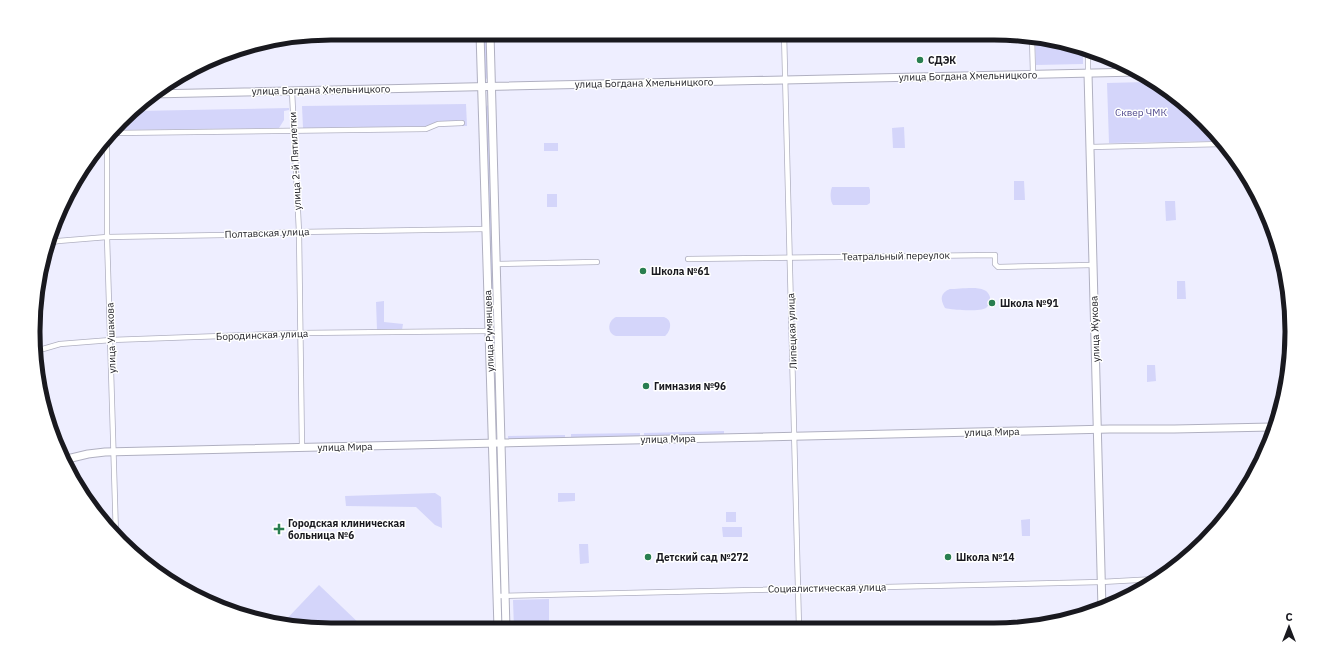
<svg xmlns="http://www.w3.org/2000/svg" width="1325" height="663" font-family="'IBM Plex Sans',sans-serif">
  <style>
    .green { fill: #d4d5fa }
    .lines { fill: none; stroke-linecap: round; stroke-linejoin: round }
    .street-casing { stroke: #b0b0c1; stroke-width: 6 }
    .secondary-casing { stroke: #b0b0c1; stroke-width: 9 }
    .street { stroke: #fff; stroke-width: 4.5 }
    .secondary { stroke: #fff; stroke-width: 7 }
    .poi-dot { fill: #297e50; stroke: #fff; stroke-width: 1.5 }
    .labels { text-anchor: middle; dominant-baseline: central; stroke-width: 3; stroke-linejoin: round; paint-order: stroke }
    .poi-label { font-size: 10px; font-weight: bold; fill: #19191f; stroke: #fff; text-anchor: start }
    .street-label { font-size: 10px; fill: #19191f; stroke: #fff }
    .park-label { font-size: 10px; fill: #4f498d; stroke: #fff }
    .rim { fill: none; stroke: #19191f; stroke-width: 5 }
  </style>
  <rect width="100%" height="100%" fill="#eef"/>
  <!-- green -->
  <g class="green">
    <path d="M 483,33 L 487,33 L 489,78 L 488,79 L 484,78 Z"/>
    <path d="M 1035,37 L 1052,39 L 1083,48 L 1083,64 L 1036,65 Z"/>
    <path d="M 1146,78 C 1156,78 1197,112 1205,121 C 1211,127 1216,134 1221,141 L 1109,143 L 1107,83 L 1146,82 Z"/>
    <path d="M 466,104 L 467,126 L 303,128 L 302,106 Z"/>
    <path d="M 488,105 L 490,106 L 498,432 L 495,432 L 486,107 Z"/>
    <path d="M 289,108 L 289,110 L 284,111 L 284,120 L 279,128 L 117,130 L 135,111 Z"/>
    <path d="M 904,127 L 905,148 L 893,148 L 892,128 Z"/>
    <rect x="544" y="143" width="14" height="8"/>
    <path d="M 1014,181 L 1024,181 L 1025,200 L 1014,200 Z"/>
    <path d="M 832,187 L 869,187 L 870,190 L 870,203 L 867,205 L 833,205 C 830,201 830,192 832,187 Z"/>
    <rect x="547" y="194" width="10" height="13"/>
    <path d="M 1165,201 L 1175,201 L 1176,220 L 1166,221 Z"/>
    <path d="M 1177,281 L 1185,281 L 1186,299 L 1177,299 Z"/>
    <path d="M 950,289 C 959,289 977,286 984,290 C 987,291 989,294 990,297 C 990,301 989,306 986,308 C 980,312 951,310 945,308 C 940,299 940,293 950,289 Z"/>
    <path d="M 384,301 L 384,322 L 403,324 L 402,330 L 377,330 L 376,302 Z"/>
    <path d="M 616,317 L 664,317 C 673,320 671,331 665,336 L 616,336 C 607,334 607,321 616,317 Z"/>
    <path d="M 1147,365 L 1155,365 L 1156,381 L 1147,382 Z"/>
    <path d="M 724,431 L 724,435 L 644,437 L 644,433 Z"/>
    <path d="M 640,433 L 640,437 L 571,439 L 571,434 Z"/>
    <path d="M 565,435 L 565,439 L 508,441 L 508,436 Z"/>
    <path d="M 496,455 L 499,455 L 502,592 L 501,593 L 500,592 Z"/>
    <path d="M 435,493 L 441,497 L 442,528 L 435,525 L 416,507 L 346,506 L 345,496 Z"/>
    <path d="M 558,493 L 575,493 L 575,501 L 558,502 Z"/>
    <rect x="726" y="512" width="10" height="10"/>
    <path d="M 1030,519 L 1030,536 L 1022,536 L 1021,520 Z"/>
    <path d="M 722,527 L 742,527 L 742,537 L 723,537 Z"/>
    <path d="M 579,544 L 588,544 L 589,563 L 580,564 Z"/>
    <path d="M 319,585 L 365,629 L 365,630 L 331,630 L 281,625 Z"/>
    <path d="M 549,599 L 549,629 L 514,629 L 513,600 Z"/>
  </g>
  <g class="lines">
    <!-- street casing -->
    <g class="street-casing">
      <g id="street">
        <path d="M 784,33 L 799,628"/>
        <path d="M 1032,37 L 1033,74"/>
        <path d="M 1088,50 L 1088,73"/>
        <path d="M 292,91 L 299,232 L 302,448"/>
        <path d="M 114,133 L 426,129 L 438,124 L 462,123"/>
        <path d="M 107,141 L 107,237 L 116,536"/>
        <path d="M 1090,147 L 1224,144"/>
        <path d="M 48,243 L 58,241 L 107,237 L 224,235 L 299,232 L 486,229"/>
        <path d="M 688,259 L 995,255 L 995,264 L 998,267 L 1093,265"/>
        <path d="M 497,264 L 597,262"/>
        <path d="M 36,351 L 60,344 L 111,340 L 300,333 L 488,331"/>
        <path d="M 497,596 L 1101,582 L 1156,579"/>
      </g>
    </g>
    <!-- secondary casing -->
    <g class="secondary-casing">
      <g id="secondary">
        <path d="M 480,33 L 498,629"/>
        <path d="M 490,33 L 506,629"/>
        <path d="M 1088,73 L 1102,609"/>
        <path d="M 151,94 L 1138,72"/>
        <path d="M 63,460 L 88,454 L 105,452 L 1110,429 L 1174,429 L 1275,427"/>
      </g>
    </g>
    <!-- street -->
    <use href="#street" class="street"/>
    <!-- secondary -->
    <use href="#secondary" class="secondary"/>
  </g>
  <!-- markers -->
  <g class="poi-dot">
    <circle cx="920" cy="60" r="4"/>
    <circle cx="643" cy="271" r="4"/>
    <circle cx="992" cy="303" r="4"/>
    <circle cx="646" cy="386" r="4"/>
    <path d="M277 523h4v4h4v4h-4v4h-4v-4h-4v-4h4z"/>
    <circle cx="648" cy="557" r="4"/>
    <circle cx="948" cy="557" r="4"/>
  </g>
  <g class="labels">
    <!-- poi labels -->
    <g class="poi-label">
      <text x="928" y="60">СДЭК</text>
      <text x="651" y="271">Школа №61</text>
      <text x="1000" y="303">Школа №91</text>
      <text x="654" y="386">Гимназия №96</text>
      <text x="288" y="523">Городская клиническая<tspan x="288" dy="12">больница №6</tspan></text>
      <text x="656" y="557">Детский сад №272</text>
      <text x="956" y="557">Школа №14</text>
    </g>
    <!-- street labels -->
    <g class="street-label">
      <text transform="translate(968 76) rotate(-1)">улица Богдана Хмельницкого</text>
      <text transform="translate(644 83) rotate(-1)">улица Богдана Хмельницкого</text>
      <text transform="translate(321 90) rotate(-1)">улица Богдана Хмельницкого</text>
      <text transform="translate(295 161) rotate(-93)">улица 2-й Пятилетки</text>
      <text transform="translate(267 233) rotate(-2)">Полтавская улица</text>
      <text transform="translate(896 256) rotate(-1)">Театральный переулок</text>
      <text transform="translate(1095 329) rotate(-92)">улица Жукова</text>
      <text transform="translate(489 331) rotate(-92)">улица Румянцева</text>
      <text transform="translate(792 331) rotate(-92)">Липецкая улица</text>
      <text transform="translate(262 335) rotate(-2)">Бородинская улица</text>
      <text transform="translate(111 338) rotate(-92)">улица Ушакова</text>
      <text transform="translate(992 432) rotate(-1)">улица Мира</text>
      <text transform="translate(668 439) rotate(-1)">улица Мира</text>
      <text transform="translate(345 447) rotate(-1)">улица Мира</text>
      <text transform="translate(827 588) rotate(-1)">Социалистическая улица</text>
    </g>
    <!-- park labels -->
    <g class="park-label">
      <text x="1141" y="112">Сквер ЧМК</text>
    </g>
  </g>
  <!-- crop -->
  <path d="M0 0H1325V663H0ZM331 40H994A291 291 0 0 1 1285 331V332A291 291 0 0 1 994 623H331A291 291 0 0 1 40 332V331A291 291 0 0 1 331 40Z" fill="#fff" fill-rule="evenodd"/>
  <path class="rim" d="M331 40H994A291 291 0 0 1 1285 331V332A291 291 0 0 1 994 623H331A291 291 0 0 1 40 332V331A291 291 0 0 1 331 40Z"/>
  <!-- north arrow -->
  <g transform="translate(1289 627)" stroke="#ffffff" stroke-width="3" paint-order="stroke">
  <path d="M0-3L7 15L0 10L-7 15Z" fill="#19191f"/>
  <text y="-6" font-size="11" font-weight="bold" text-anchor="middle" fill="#19191f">С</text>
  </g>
</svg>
